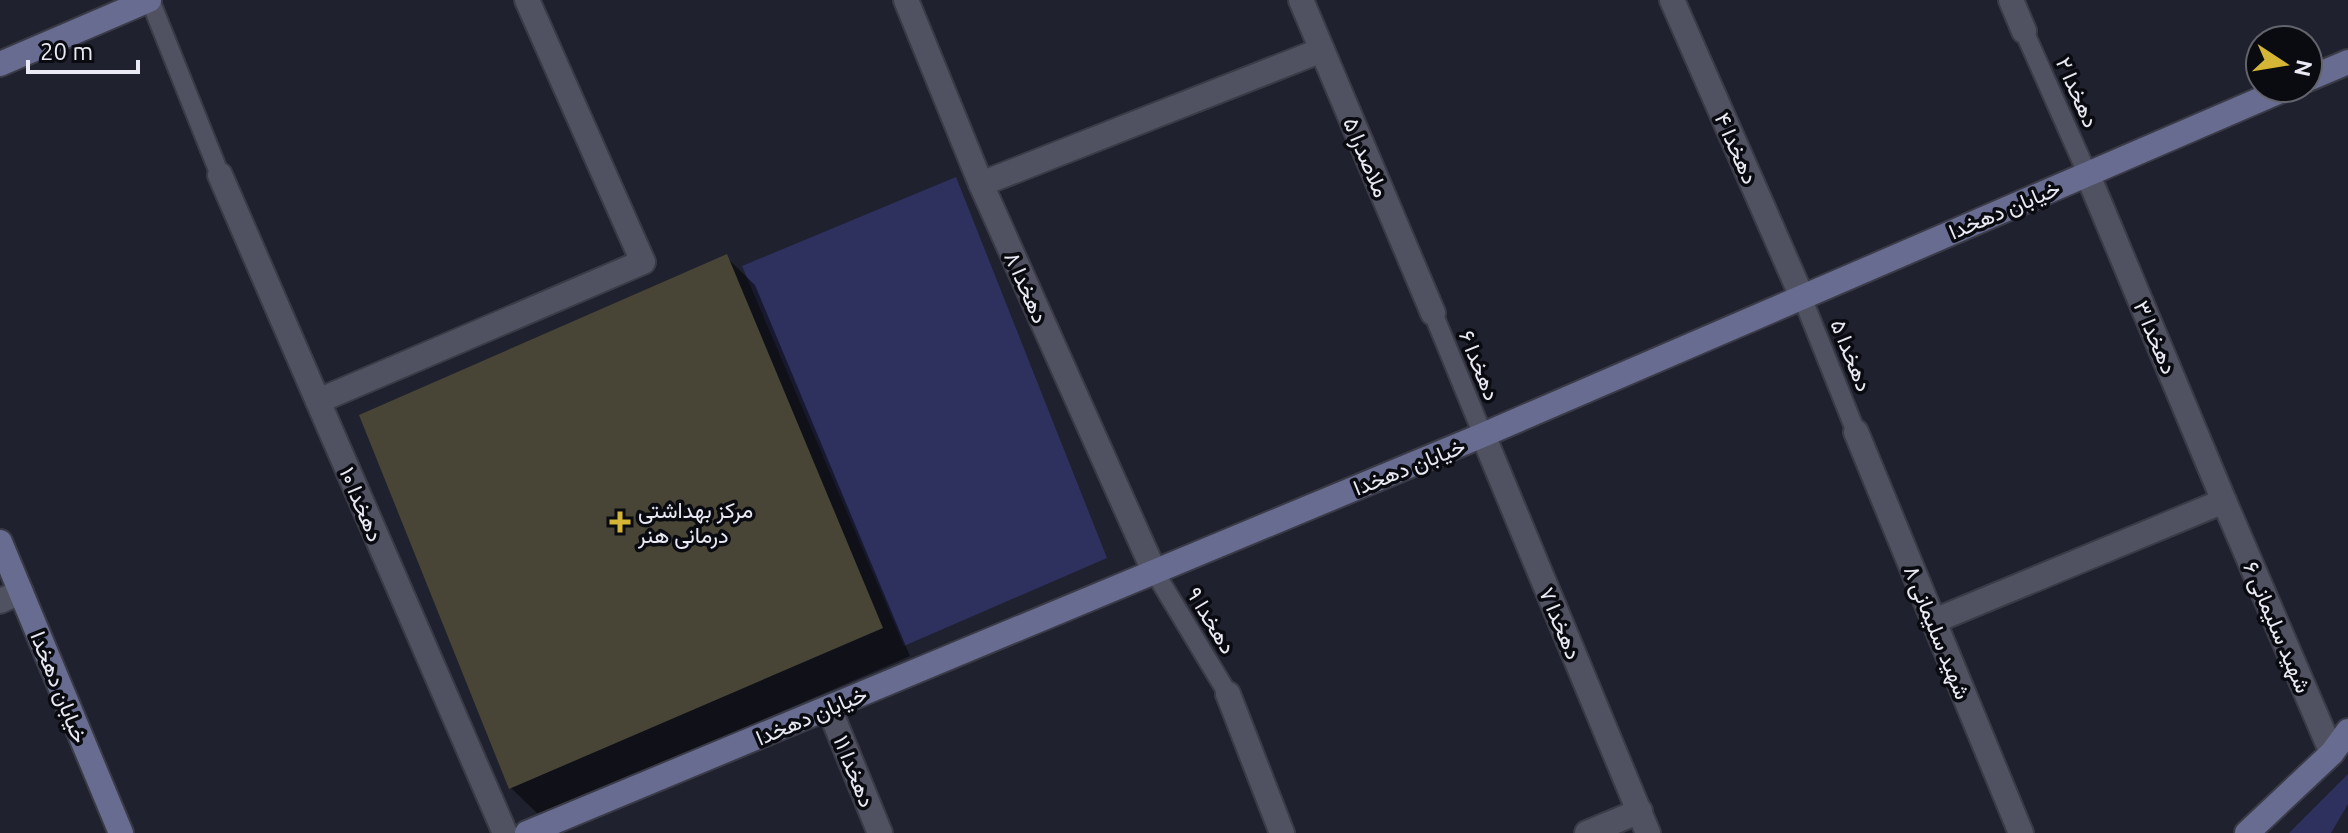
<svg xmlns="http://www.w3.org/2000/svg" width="2348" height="833" font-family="Ubuntu,Vazirmatn,sans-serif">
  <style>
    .green { fill: #2e305d }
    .shadow { fill: #0007 }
    .building { fill: #494536 }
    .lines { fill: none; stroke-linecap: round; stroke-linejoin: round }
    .lane-casing { stroke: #3a3b47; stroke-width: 22 }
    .street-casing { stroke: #3a3b47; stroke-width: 28 }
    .secondary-casing { stroke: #3a3b47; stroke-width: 28 }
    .lane { stroke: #505261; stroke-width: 18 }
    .street { stroke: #505261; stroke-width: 24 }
    .secondary { stroke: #686c90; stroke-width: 24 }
    .poi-dot { fill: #d5b535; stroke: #0a0b11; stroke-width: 3 }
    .labels { text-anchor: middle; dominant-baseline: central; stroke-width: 7; stroke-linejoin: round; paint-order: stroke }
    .street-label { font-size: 22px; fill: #e9eaf3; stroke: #0a0b11 }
    .poi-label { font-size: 22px; fill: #e9eaf3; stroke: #0a0b11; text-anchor: start }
  </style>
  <rect width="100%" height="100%" fill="#1f212e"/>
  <!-- green -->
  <g class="green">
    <path d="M 956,177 L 1107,558 L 904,646 L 742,266 Z"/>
    <path d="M 2348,774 L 2348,804 L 2331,833 L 2289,833 Z"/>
  </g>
  <!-- shadow -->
  <path class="shadow" d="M 726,257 L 755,285 L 910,656 L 540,816 L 511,788 Z"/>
  <!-- building -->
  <path class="building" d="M 727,254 L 883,628 L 509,789 L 359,415 Z"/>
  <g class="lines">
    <!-- lane casing -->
    <g class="lane-casing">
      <g id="lane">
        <path d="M 150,0 L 220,175"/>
        <path d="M 2024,31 L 2087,173"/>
        <path d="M 1802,297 L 1856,432"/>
        <path d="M 1433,313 L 1483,435"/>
        <path d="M 1154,571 L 1228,694"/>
      </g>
    </g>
    <!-- street casing -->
    <g class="street-casing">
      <g id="street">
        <path d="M 906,0 L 981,184 L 1154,571"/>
        <path d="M 1301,0 L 1433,313"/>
        <path d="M 1672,0 L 1802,297"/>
        <path d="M 2011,0 L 2024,31"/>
        <path d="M 2087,173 L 2224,501 L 2332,753"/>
        <path d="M 220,175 L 505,833"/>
        <path d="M 981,184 L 1322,50"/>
        <path d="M 318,401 L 643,262 L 527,0"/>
        <path d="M 1856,432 L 2021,833"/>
        <path d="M 1483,435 L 1648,833"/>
        <path d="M 0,601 L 21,592"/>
        <path d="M 1934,621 L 2224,501"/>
        <path d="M 1228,694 L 1282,833"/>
        <path d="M 829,708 L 880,833"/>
        <path d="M 1587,833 L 1640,811"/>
      </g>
    </g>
    <!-- secondary casing -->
    <g class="secondary-casing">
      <g id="secondary">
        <path d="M 0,64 L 149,0"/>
        <path d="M 2308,79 L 2348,62"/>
        <path d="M 0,542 L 121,833"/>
        <path d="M 527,833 L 1483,435 L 2287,88"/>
        <path d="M 2247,833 L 2332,753 L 2348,731"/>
      </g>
    </g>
    <!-- lane -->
    <use href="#lane" class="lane"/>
    <!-- street -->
    <use href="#street" class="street"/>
    <!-- secondary -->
    <use href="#secondary" class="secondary"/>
  </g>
  <!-- markers -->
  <path class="poi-dot" d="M616 510h8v8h8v8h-8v8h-8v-8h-8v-8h8z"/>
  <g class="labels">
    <!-- street labels -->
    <g class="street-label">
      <text transform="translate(2078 92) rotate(66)">دهخدا ۲</text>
      <text transform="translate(1737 148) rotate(66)">دهخدا ۴</text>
      <text transform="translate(1367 157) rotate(67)">ملاصدرا ۵</text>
      <text transform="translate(2004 209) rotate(-23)">خیابان دهخدا</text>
      <text transform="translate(1027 287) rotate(66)">دهخدا ۸</text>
      <text transform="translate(2156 337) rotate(67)">دهخدا ۳</text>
      <text transform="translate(1852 355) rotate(68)">دهخدا ۵</text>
      <text transform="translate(1480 365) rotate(68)">دهخدا ۶</text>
      <text transform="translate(1409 466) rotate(-22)">خیابان دهخدا</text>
      <text transform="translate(362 504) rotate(67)">دهخدا ۱۰</text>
      <text transform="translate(1212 620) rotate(59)">دهخدا ۹</text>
      <text transform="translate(1561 623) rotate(67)">دهخدا ۷</text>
      <text transform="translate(2278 627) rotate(67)">شهید سلیمانی ۶</text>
      <text transform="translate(1938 632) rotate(68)">شهید سلیمانی ۸</text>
      <text transform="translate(60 687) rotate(68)">خیابان دهخدا</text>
      <text transform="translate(811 715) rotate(-23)">خیابان دهخدا</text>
      <text transform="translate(855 771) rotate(68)">دهخدا ۱۱</text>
    </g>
    <!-- poi labels -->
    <g class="poi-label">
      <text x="638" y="509">مرکز بهداشتی<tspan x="638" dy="25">درمانی هنر</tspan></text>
    </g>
  </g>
  <!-- north arrow -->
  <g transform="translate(2284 64) rotate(102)"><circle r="38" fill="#0a0b11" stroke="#63646b" stroke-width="2"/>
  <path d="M0-6L14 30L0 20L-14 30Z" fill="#d5b535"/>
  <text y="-12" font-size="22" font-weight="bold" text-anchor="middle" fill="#e9eaf3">N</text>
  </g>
  <!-- scale -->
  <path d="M28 60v12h110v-12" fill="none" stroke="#e9eaf3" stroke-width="4"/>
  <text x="40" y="60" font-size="24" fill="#e9eaf3" stroke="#0a0b11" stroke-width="6" paint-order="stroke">20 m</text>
</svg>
